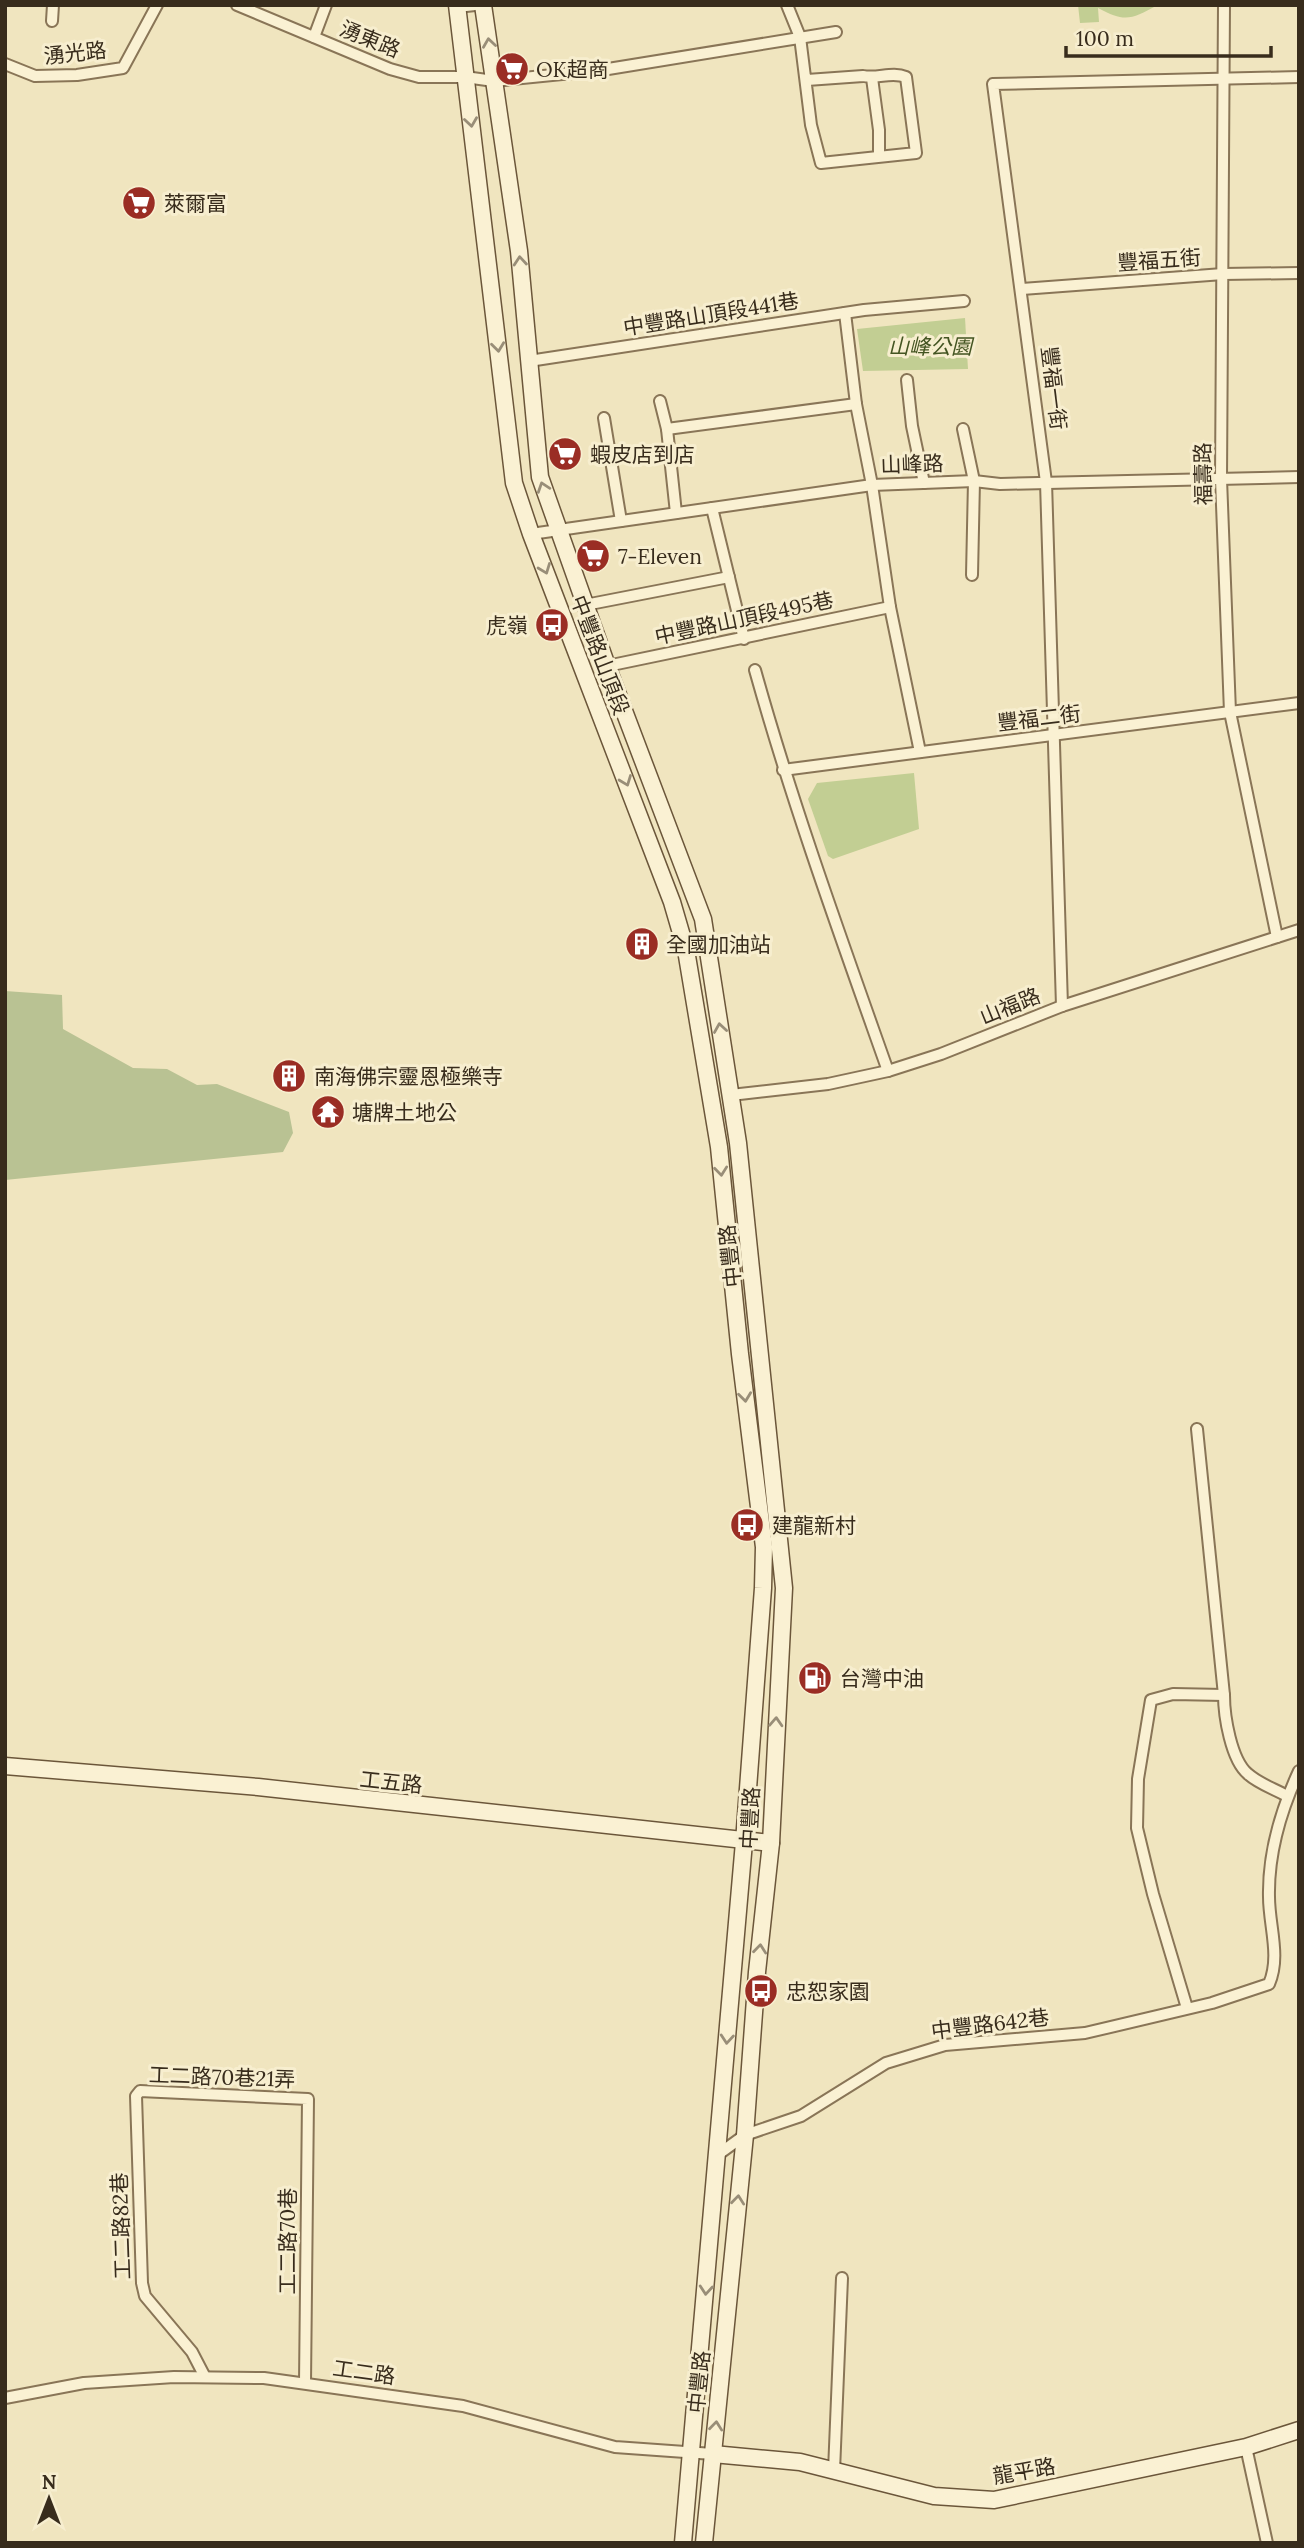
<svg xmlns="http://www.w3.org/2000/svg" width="1304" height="2548" font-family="Lora,'Noto Sans TC',serif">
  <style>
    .green { fill: #c2ce93 }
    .cemetery { fill: #b9c293 }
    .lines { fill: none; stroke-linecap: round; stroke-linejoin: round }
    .street-casing { stroke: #897557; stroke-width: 14 }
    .secondary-casing { stroke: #6b563a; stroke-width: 19 }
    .street { stroke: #faf1d3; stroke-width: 10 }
    .secondary { stroke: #faf1d3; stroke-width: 16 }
    .oneway { stroke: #998e78 }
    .labels { text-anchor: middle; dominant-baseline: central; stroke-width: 6; stroke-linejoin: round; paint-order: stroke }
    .street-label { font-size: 21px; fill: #382c1c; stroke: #f7eecf }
    .poi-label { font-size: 21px; fill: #382c1c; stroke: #f7eecf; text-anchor: start }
    .park-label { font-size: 21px; font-style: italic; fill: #452; stroke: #f7eecf }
  </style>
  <rect width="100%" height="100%" fill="#f0e5bf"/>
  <!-- green -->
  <g class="green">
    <path d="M 1078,5 L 1158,5 C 1131,19 1126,23 1098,8 L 1099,22 L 1080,23 Z"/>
    <path d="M 965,318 L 968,369 L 863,371 L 857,329 Z"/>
    <path d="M 914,773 L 919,829 L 833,859 L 828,856 L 808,799 L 817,783 Z"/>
  </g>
  <!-- cemetery -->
  <path class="cemetery" d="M 5,991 L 62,995 L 63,1029 L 133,1068 L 167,1069 L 197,1085 L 217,1084 L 289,1112 L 293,1133 L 283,1152 L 5,1180 Z"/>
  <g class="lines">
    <!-- street casing -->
    <g class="street-casing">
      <g id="street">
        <path d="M 237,5 L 390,69 L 419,77 L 465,77 L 494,81 L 602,70 L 836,32"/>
        <path d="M 787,5 L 800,37 L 811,125 L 821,163 L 916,153 L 906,77 C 892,71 878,79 863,76 L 807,80"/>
        <path d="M 1224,5 L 1221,479 L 1230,712 L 1277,937"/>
        <path d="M 457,7 L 475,5"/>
        <path d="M 52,21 L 53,5"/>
        <path d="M 314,37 L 326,5"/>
        <path d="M 5,64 L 35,76 L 77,75 L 123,68 L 157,5"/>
        <path d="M 872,78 L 879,130 L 879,156"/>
        <path d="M 1022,289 L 1223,274 L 1299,273"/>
        <path d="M 845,313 L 856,404 L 872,485 L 890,607 L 920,752"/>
        <path d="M 529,361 L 864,310 L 964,301"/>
        <path d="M 907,380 L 912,426 L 924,483"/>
        <path d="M 660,401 L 667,429 L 676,513"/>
        <path d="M 604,418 L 621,521"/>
        <path d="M 667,429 L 856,404"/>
        <path d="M 963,429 L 974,481 L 972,575"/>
        <path d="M 712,508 L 744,639"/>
        <path d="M 531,534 L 872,485 L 974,481 L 1000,484 L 1299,477"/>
        <path d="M 585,605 L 729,577"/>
        <path d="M 607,666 L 890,607"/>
        <path d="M 755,670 C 793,806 841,938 888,1071"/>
        <path d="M 783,770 L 1299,703"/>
        <path d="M 1062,1006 L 1046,482 L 993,84 L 1299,77"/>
        <path d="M 731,1095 L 828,1084 L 888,1071 L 941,1054 L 1062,1006 L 1299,930"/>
        <path d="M 1197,1429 L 1224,1695 C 1224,1716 1231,1760 1248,1774 C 1259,1784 1275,1789 1287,1796"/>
        <path d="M 1187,2008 L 1153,1894 L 1137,1828 L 1138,1779 L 1151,1700 L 1173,1694 L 1224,1695"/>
        <path d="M 716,2156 L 745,2135 L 801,2116 L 886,2063 L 945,2045 L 1085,2033 L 1212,2003 L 1269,1984 C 1281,1956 1269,1926 1269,1897 C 1268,1853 1281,1810 1299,1771"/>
        <path d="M 205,2377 L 192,2352 L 145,2296 L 142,2283 L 136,2096 L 140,2091 L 308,2099 L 305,2383"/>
        <path d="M 5,2398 L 84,2383 L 174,2377 L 264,2378 L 463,2406 L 615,2447 L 713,2454"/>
        <path d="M 1246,2447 L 1267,2543"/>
        <path d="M 834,2471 L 842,2278"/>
      </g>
    </g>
    <!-- secondary casing -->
    <g class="secondary-casing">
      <g id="secondary">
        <path d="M 457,5 L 514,483 L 531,534 L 672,902 L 686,950 L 719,1147 L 740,1354 L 764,1547 L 763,1588 L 744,1842 L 683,2543"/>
        <path d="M 483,5 L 519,251 L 540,477 L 607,666 L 703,919 L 738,1143 L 784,1588 L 771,1843 L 757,1972 L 745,2135 L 704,2543"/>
        <path d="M 5,1766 L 258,1787 L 771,1843"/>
        <path d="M 713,2454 L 800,2462 L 934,2496 L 994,2500 L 1246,2447 L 1299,2430"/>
      </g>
    </g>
    <!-- street -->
    <use href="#street" class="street"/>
    <!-- secondary -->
    <use href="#secondary" class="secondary"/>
  </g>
  <!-- one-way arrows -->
  <defs><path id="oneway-chevron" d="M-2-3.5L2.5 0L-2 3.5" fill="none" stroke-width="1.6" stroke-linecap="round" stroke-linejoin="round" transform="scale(1.75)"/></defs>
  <g class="oneway">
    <use href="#oneway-chevron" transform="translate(489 43) rotate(-98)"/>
    <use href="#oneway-chevron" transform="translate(471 122) rotate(82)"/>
    <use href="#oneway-chevron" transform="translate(520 261) rotate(-95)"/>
    <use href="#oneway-chevron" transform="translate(498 347) rotate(83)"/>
    <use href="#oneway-chevron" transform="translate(543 487) rotate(-109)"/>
    <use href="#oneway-chevron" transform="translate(545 569) rotate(69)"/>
    <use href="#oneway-chevron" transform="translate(626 781) rotate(69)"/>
    <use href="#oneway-chevron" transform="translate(720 1028) rotate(-99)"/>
    <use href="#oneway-chevron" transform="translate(721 1171) rotate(84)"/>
    <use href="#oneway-chevron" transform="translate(745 1397) rotate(83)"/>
    <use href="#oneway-chevron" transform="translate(776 1722) rotate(-87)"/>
    <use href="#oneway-chevron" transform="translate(760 1949) rotate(-84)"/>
    <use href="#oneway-chevron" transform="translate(727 2039) rotate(95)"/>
    <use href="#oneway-chevron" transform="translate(738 2200) rotate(-84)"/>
    <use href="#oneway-chevron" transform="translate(706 2290) rotate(95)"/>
    <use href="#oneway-chevron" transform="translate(716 2426) rotate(-84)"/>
  </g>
  <!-- icons -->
  <defs>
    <g id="supermarket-disc" transform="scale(1.75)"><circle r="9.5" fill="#9a2d24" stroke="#f7eecf"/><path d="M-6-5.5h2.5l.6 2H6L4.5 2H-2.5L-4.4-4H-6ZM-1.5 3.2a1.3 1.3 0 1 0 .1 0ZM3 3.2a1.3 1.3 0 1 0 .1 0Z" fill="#fff"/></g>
    <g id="bus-disc" transform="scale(1.75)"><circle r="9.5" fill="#9a2d24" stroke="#f7eecf"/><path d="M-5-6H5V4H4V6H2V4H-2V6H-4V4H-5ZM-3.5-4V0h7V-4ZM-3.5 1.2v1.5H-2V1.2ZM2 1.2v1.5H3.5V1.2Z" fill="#fff"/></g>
    <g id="building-disc" transform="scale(1.75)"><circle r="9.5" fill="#9a2d24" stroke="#f7eecf"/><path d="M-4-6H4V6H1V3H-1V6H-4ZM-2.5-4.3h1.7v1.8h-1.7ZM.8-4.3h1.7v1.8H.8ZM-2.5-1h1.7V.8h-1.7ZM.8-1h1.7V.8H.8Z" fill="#fff"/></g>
    <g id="temple-disc" transform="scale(1.75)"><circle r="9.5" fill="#9a2d24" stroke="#f7eecf"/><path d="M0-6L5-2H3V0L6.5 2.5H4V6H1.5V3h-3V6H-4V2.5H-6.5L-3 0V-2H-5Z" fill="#fff"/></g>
    <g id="fuel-disc" transform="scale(1.75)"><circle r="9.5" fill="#9a2d24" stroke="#f7eecf"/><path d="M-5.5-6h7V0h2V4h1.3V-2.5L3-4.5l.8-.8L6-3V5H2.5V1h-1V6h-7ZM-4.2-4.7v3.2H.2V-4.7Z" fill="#fff"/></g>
  </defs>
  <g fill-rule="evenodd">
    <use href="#supermarket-disc" x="512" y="69"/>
    <use href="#supermarket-disc" x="139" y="203"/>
    <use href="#supermarket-disc" x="565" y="454"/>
    <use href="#supermarket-disc" x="593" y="556"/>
    <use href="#bus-disc" x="552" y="625"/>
    <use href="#building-disc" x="642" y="944"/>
    <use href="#building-disc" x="289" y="1076"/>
    <use href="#temple-disc" x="328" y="1112"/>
    <use href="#bus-disc" x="747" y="1525"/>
    <use href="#fuel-disc" x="815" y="1678"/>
    <use href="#bus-disc" x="761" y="1991"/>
  </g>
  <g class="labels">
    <!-- street labels -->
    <g class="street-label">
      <text transform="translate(370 39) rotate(22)">湧東路</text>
      <text transform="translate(75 53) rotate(-6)">湧光路</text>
      <text transform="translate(1159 260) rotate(-4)">豐福五街</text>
      <text transform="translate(711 314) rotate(-9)">中豐路山頂段441巷</text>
      <text transform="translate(1054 388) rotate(83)">豐福一街</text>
      <text transform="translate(912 464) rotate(-2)">山峰路</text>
      <text transform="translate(1203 474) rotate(-91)">福壽路</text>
      <text transform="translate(744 618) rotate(-12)">中豐路山頂段495巷</text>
      <text transform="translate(600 655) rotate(69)">中豐路山頂段</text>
      <text transform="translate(1039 718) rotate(-7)">豐福二街</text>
      <text transform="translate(1010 1006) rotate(-22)">山福路</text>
      <text transform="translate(730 1256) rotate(-96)">中豐路</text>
      <text transform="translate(391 1782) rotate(6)">工五路</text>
      <text transform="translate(750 1818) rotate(-87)">中豐路</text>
      <text transform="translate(990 2024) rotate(-7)">中豐路642巷</text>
      <text transform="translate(222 2077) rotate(2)">工二路70巷21弄</text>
      <text transform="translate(121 2226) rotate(-92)">工二路82巷</text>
      <text transform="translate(287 2241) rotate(-90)">工二路70巷</text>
      <text transform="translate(364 2372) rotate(8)">工二路</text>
      <text transform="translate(699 2382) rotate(-84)">中豐路</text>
      <text transform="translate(1024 2471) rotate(-10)">龍平路</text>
    </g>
    <!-- poi labels -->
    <g class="poi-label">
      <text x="536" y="69">OK超商</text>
      <text x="164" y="203">萊爾富</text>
      <text x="590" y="454">蝦皮店到店</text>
      <text x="618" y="556">7-Eleven</text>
      <text x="528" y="625" text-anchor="end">虎嶺</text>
      <text x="666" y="944">全國加油站</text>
      <text x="314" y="1076">南海佛宗靈恩極樂寺</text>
      <text x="352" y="1112">塘牌土地公</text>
      <text x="772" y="1525">建龍新村</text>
      <text x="840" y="1678">台灣中油</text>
      <text x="786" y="1991">忠恕家園</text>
    </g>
    <!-- park labels -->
    <g class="park-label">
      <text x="930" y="346">山峰公園</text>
    </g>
  </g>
  <!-- border -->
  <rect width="1304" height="2548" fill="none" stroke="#382c1c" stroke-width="14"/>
  <!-- north arrow -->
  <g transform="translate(49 2499)" stroke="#f7eecf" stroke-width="5" paint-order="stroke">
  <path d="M0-5L12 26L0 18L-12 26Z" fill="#382c1c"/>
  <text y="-10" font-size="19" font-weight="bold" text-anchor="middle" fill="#382c1c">N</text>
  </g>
  <!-- scale -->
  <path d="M1066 46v10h205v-10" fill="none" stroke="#382c1c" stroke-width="3.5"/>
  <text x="1076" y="46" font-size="21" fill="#382c1c" stroke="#f7eecf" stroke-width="5" paint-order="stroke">100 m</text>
</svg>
